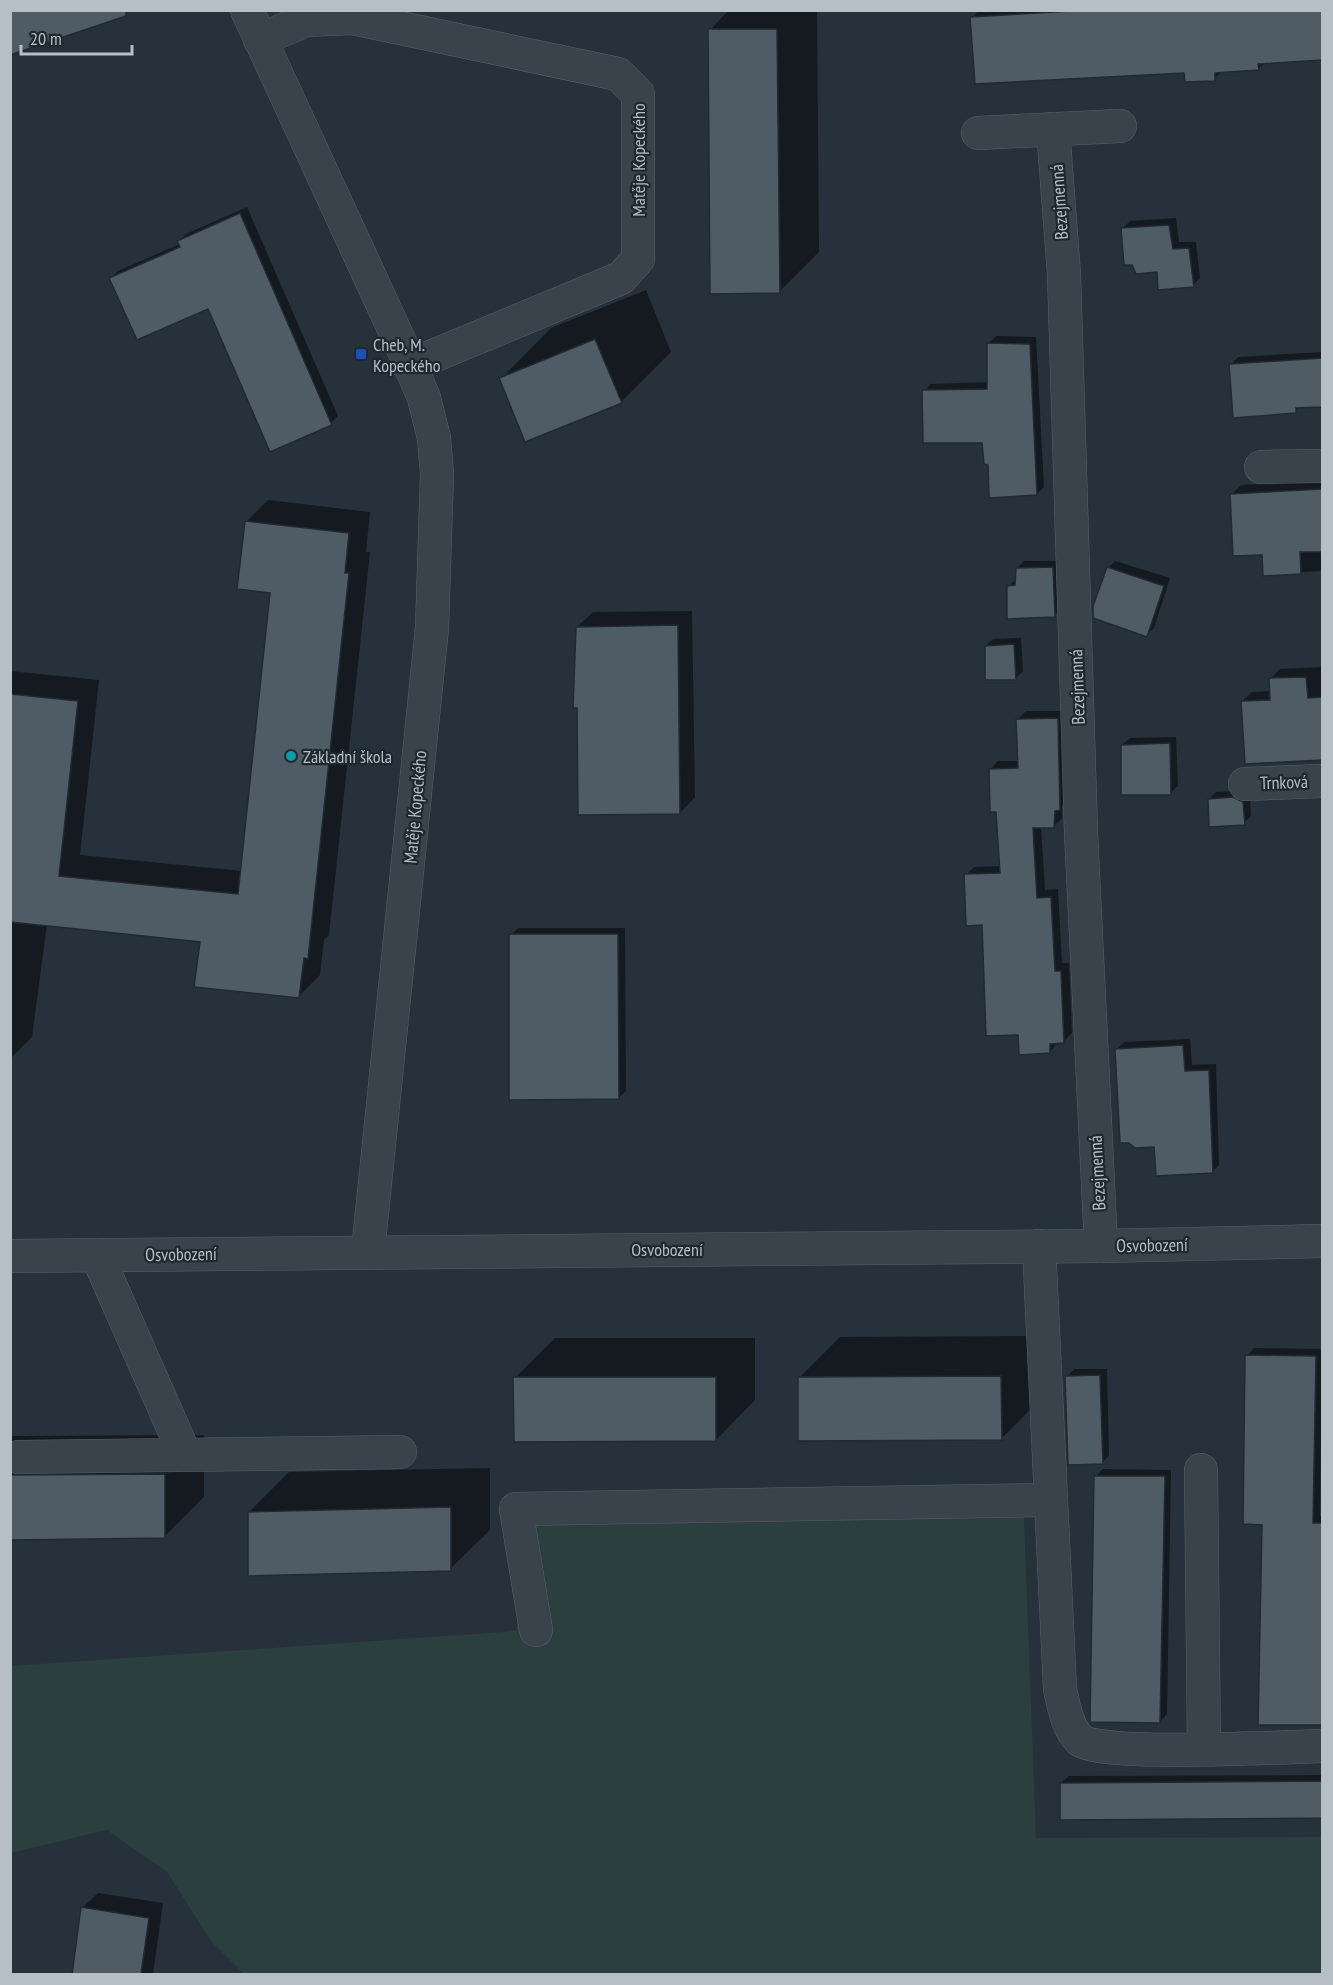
<svg xmlns="http://www.w3.org/2000/svg" width="1333" height="1985" font-family="'PT Sans Narrow',sans-serif">
  <style>
    .green { fill: #2b3f3e }
    .shadow { fill: #0007 }
    .building { fill: #505c65; stroke: #212a32; stroke-width: 1.5 }
    .lines { fill: none; stroke-linecap: round; stroke-linejoin: round }
    .minor-casing { stroke: #586169; stroke-width: 34 }
    .minor { stroke: #3a434b; stroke-width: 33 }
    .transit-dot { fill: #1a4fb4; stroke: #1f2830; stroke-width: 2 }
    .culture-dot { fill: #0f9aa8; stroke: #1f2830; stroke-width: 2 }
    .labels { text-anchor: middle; dominant-baseline: central; stroke-width: 4.5; stroke-linejoin: round; paint-order: stroke }
    .street-label { font-size: 18px; fill: #b6bec6; stroke: #1f2830 }
    .poi-label { font-size: 18px; fill: #b6bec6; stroke: #1f2830; text-anchor: start }
  </style>
  <rect width="100%" height="100%" fill="#26313b"/>
  <!-- green -->
  <path class="green" d="M 1023,1491 L 1036,1838 L 1322,1837 L 1322,1974 L 244,1974 L 211,1941 L 167,1872 L 107,1830 L 11,1853 L 11,1666 L 516,1631 L 532,1503 Z"/>
  <!-- shadow -->
  <g class="shadow">
    <path d="M 729,10 L 817,10 L 819,252 L 779,292 L 710,30 Z"/>
    <path d="M 979,10 L 1322,10 L 1258,69 L 1223,71 L 1214,79 L 972,18 Z"/>
    <path d="M 247,207 L 338,416 L 331,423 L 209,307 L 111,278 L 118,271 L 180,244 L 179,241 L 186,234 Z"/>
    <path d="M 1176,218 L 1179,242 L 1196,242 L 1200,278 L 1193,285 L 1158,270 L 1123,228 L 1130,221 Z"/>
    <path d="M 646,290 L 671,352 L 621,402 L 501,379 L 551,328 Z"/>
    <path d="M 996,336 L 1036,337 L 1044,487 L 1037,494 L 989,464 L 984,441 L 924,391 L 931,384 L 989,382 L 988,344 Z"/>
    <path d="M 1322,352 L 1322,405 L 1300,407 L 1296,411 L 1231,365 L 1238,357 Z"/>
    <path d="M 1322,481 L 1322,571 L 1265,574 L 1264,553 L 1232,494 L 1241,485 Z"/>
    <path d="M 268,500 L 370,512 L 366,552 L 370,552 L 329,935 L 324,940 L 320,975 L 298,997 L 201,940 L 47,924 L 32,1037 L 10,1059 L 10,671 L 99,680 L 80,855 L 242,871 L 272,591 L 246,522 Z"/>
    <path d="M 1024,561 L 1060,561 L 1062,609 L 1054,616 L 1008,587 L 1016,579 L 1017,568 Z"/>
    <path d="M 1115,561 L 1170,578 L 1154,628 L 1146,635 L 1108,568 Z"/>
    <path d="M 692,611 L 695,797 L 680,813 L 577,627 L 593,612 Z"/>
    <path d="M 1021,638 L 1023,671 L 1016,678 L 986,646 L 993,639 Z"/>
    <path d="M 1322,667 L 1322,758 L 1242,701 L 1252,692 L 1271,691 L 1270,679 L 1280,669 Z"/>
    <path d="M 1026,711 L 1066,711 L 1067,801 L 1062,806 L 1062,818 L 1054,826 L 1041,826 L 1045,890 L 1058,889 L 1062,963 L 1069,963 L 1072,1033 L 1064,1041 L 1058,1042 L 1050,1052 L 1020,1033 L 966,875 L 974,867 L 1001,866 L 997,810 L 990,770 L 998,761 L 1019,761 L 1018,719 Z"/>
    <path d="M 1176,737 L 1178,786 L 1170,793 L 1122,745 L 1130,738 Z"/>
    <path d="M 1241,791 L 1250,795 L 1251,816 L 1244,823 L 1209,799 L 1216,792 Z"/>
    <path d="M 518,928 L 625,928 L 626,1091 L 618,1098 L 511,935 Z"/>
    <path d="M 1190,1039 L 1192,1065 L 1216,1064 L 1219,1165 L 1212,1172 L 1156,1145 L 1117,1049 L 1124,1042 Z"/>
    <path d="M 1040,1336 L 1041,1399 L 1001,1439 L 800,1377 L 840,1337 Z"/>
    <path d="M 555,1338 L 755,1338 L 755,1400 L 716,1440 L 515,1378 Z"/>
    <path d="M 1254,1348 L 1322,1349 L 1320,1516 L 1322,1516 L 1322,1724 L 1263,1523 L 1247,1356 Z"/>
    <path d="M 1074,1369 L 1107,1369 L 1109,1455 L 1102,1463 L 1067,1377 Z"/>
    <path d="M 204,1435 L 204,1497 L 164,1537 L 10,1539 L 10,1436 Z"/>
    <path d="M 490,1468 L 490,1530 L 450,1569 L 249,1512 L 289,1472 Z"/>
    <path d="M 1103,1469 L 1171,1470 L 1167,1714 L 1160,1722 L 1096,1476 Z"/>
    <path d="M 1322,1775 L 1322,1817 L 1061,1783 L 1069,1776 Z"/>
    <path d="M 98,1893 L 163,1903 L 153,1974 L 73,1974 L 82,1908 Z"/>
  </g>
  <!-- building -->
  <g class="building">
    <path d="M 10,10 L 126,10 L 126,16 L 10,55 Z"/>
    <path d="M 1088,10 L 1323,10 L 1323,60 L 1258,64 L 1259,70 L 1215,73 L 1215,81 L 1185,82 L 1184,73 L 975,84 L 970,17 Z"/>
    <path d="M 708,29 L 777,29 L 780,293 L 710,294 Z"/>
    <path d="M 240,213 L 332,425 L 270,452 L 208,309 L 137,340 L 109,278 L 180,247 L 177,241 Z"/>
    <path d="M 1169,225 L 1173,249 L 1189,248 L 1194,287 L 1158,290 L 1157,272 L 1136,274 L 1132,265 L 1124,265 L 1121,228 Z"/>
    <path d="M 595,339 L 622,403 L 525,442 L 499,378 Z"/>
    <path d="M 987,343 L 1030,344 L 1037,495 L 989,498 L 988,465 L 984,464 L 982,443 L 923,443 L 922,390 L 987,389 Z"/>
    <path d="M 1323,358 L 1323,407 L 1296,408 L 1296,413 L 1233,418 L 1229,364 Z"/>
    <path d="M 1323,489 L 1323,552 L 1300,552 L 1301,574 L 1263,576 L 1262,555 L 1233,556 L 1230,494 Z"/>
    <path d="M 245,521 L 349,533 L 345,573 L 349,573 L 308,959 L 304,958 L 299,998 L 194,987 L 200,942 L 10,922 L 10,694 L 78,701 L 59,876 L 238,894 L 270,593 L 237,589 Z"/>
    <path d="M 1053,567 L 1055,617 L 1007,619 L 1007,586 L 1015,585 L 1016,568 Z"/>
    <path d="M 1107,567 L 1164,586 L 1147,637 L 1093,618 L 1093,606 Z"/>
    <path d="M 678,625 L 680,814 L 578,815 L 577,708 L 573,708 L 576,627 Z"/>
    <path d="M 1014,644 L 1016,680 L 985,680 L 985,646 Z"/>
    <path d="M 1306,677 L 1308,698 L 1323,697 L 1323,760 L 1245,764 L 1241,701 L 1270,700 L 1269,678 Z"/>
    <path d="M 1058,718 L 1060,810 L 1055,811 L 1054,828 L 1033,828 L 1037,898 L 1051,897 L 1055,971 L 1061,971 L 1064,1043 L 1050,1044 L 1050,1053 L 1019,1055 L 1018,1035 L 986,1036 L 982,925 L 966,926 L 964,874 L 1000,873 L 996,812 L 990,812 L 989,769 L 1018,768 L 1016,719 Z"/>
    <path d="M 1170,743 L 1171,795 L 1121,795 L 1121,745 Z"/>
    <path d="M 1233,797 L 1243,802 L 1245,825 L 1209,827 L 1208,799 Z"/>
    <path d="M 509,934 L 618,934 L 619,1099 L 509,1100 Z"/>
    <path d="M 1183,1045 L 1185,1071 L 1209,1070 L 1213,1173 L 1156,1176 L 1154,1147 L 1135,1148 L 1129,1143 L 1120,1143 L 1115,1049 Z"/>
    <path d="M 1245,1355 L 1316,1356 L 1313,1523 L 1323,1523 L 1323,1725 L 1258,1725 L 1262,1525 L 1243,1524 Z"/>
    <path d="M 1100,1375 L 1103,1464 L 1068,1465 L 1065,1376 Z"/>
    <path d="M 1001,1376 L 1002,1440 L 798,1441 L 798,1377 Z"/>
    <path d="M 513,1377 L 716,1377 L 716,1441 L 514,1442 Z"/>
    <path d="M 165,1474 L 165,1538 L 10,1540 L 10,1475 Z"/>
    <path d="M 1094,1476 L 1165,1476 L 1160,1723 L 1090,1722 Z"/>
    <path d="M 451,1507 L 451,1571 L 248,1576 L 248,1512 Z"/>
    <path d="M 1323,1781 L 1323,1818 L 1060,1820 L 1060,1783 Z"/>
    <path d="M 81,1907 L 149,1918 L 141,1974 L 72,1974 Z"/>
  </g>
  <g class="lines">
    <!-- minor casing -->
    <g class="minor-casing">
      <g id="minor">
        <path d="M 247,10 L 405,353 L 424,398 L 434,438 L 437,474 L 432,628 L 368,1251"/>
        <path d="M 260,40 L 306,20 L 353,18 L 618,74 L 638,94 L 638,259 L 621,278 L 409,366"/>
        <path d="M 1053,129 L 1064,274 L 1081,832 L 1101,1246"/>
        <path d="M 978,133 L 1120,126"/>
        <path d="M 1261,467 L 1322,466"/>
        <path d="M 1245,784 L 1322,781"/>
        <path d="M 1039,1246 L 1060,1689 C 1064,1707 1067,1727 1080,1740 C 1099,1757 1287,1747 1322,1746"/>
        <path d="M 97,1255 L 185,1455"/>
        <path d="M 10,1256 L 1101,1246 L 1322,1241"/>
        <path d="M 18,1457 L 400,1452"/>
        <path d="M 1201,1470 L 1204,1749"/>
        <path d="M 536,1630 L 516,1509 L 1051,1500"/>
      </g>
    </g>
    <!-- minor -->
    <use href="#minor" class="minor"/>
  </g>
  <!-- markers -->
  <rect class="transit-dot" x="355" y="348" width="12" height="12" rx="3"/>
  <circle class="culture-dot" cx="291" cy="756" r="6"/>
  <g class="labels">
    <!-- street labels -->
    <g class="street-label">
      <text transform="translate(638 160) rotate(-90)">Matěje Kopeckého</text>
      <text transform="translate(1059 202) rotate(-94)">Bezejmenná</text>
      <text transform="translate(1077 687) rotate(-92)">Bezejmenná</text>
      <text transform="translate(1284 782) rotate(-2)">Trnková</text>
      <text transform="translate(415 807) rotate(-85)">Matěje Kopeckého</text>
      <text transform="translate(1097 1173) rotate(-93)">Bezejmenná</text>
      <text transform="translate(1152 1245) rotate(-1)">Osvobození</text>
      <text x="667" y="1249">Osvobození</text>
      <text transform="translate(181 1254) rotate(-1)">Osvobození</text>
    </g>
    <!-- poi labels -->
    <g class="poi-label">
      <text x="373" y="344">Cheb, M.<tspan x="373" dy="21">Kopeckého</tspan></text>
      <text x="303" y="756">Základní škola</text>
    </g>
  </g>
  <!-- border -->
  <rect width="1333" height="1985" fill="none" stroke="#b6bec6" stroke-width="24"/>
  <!-- scale -->
  <path d="M21 45v9h111v-9" fill="none" stroke="#b6bec6" stroke-width="3"/>
  <text x="30" y="45" font-size="18" fill="#b6bec6" stroke="#1f2830" stroke-width="4.5" paint-order="stroke">20 m</text>
</svg>
